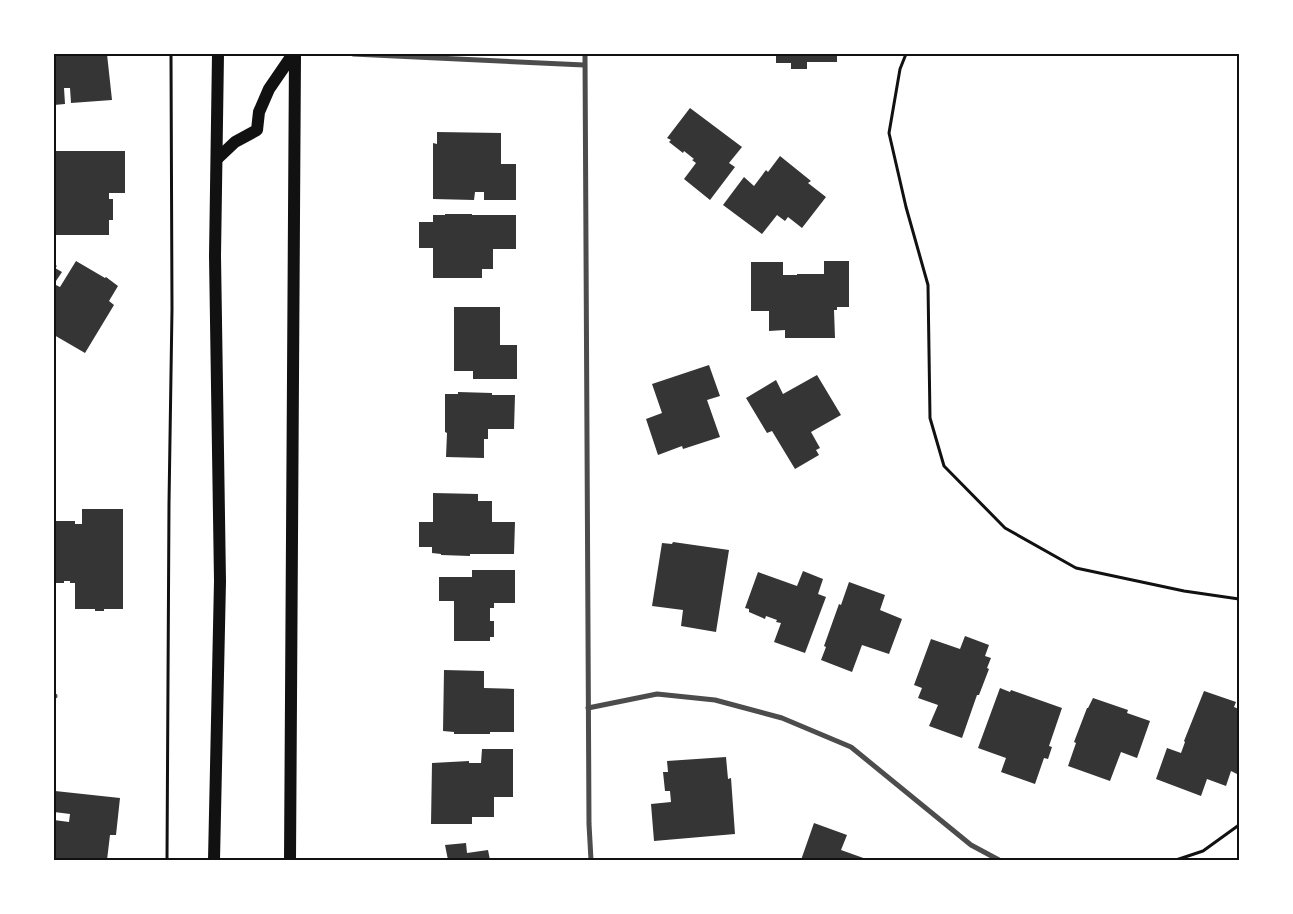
<svg xmlns="http://www.w3.org/2000/svg" width="1293" height="914" font-family="'Archivo Narrow',sans-serif">
  <style>
    .building { fill: #353535 }
    .lines { fill: none; stroke-linecap: round; stroke-linejoin: round }
    .path { stroke: #111; stroke-width: 3 }
    .minor { stroke: #4c4c4c; stroke-width: 5 }
    .primary { stroke: #111; stroke-width: 12 }
    .neatline { fill: none; stroke: #111; stroke-width: 2 }
  </style>
  <rect width="100%" height="100%" fill="#fff"/>
  <!-- building -->
  <g class="building">
    <path d="M 54,54 L 107,54 L 112,100 L 71,103 L 70,88 L 64,88 L 65,104 L 54,105 Z"/>
    <path d="M 776,54 L 837,54 L 837,62 L 807,62 L 807,69 L 791,69 L 791,63 L 776,63 Z"/>
    <path d="M 690,108 L 742,147 L 729,163 L 735,167 L 710,200 L 684,179 L 696,163 L 692,160 L 694,159 L 684,151 L 683,153 L 669,142 L 671,140 L 667,138 Z"/>
    <path d="M 437,132 L 501,133 L 501,164 L 516,164 L 516,200 L 484,200 L 484,192 L 475,192 L 474,200 L 433,199 L 433,143 L 437,144 Z"/>
    <path d="M 54,151 L 125,151 L 125,193 L 109,193 L 109,199 L 113,199 L 113,220 L 109,220 L 109,235 L 54,235 Z"/>
    <path d="M 780,156 L 811,181 L 808,183 L 826,197 L 802,228 L 788,217 L 785,221 L 777,215 L 762,234 L 723,205 L 744,177 L 754,186 L 766,170 L 768,172 Z"/>
    <path d="M 445,214 L 472,214 L 472,215 L 516,215 L 516,249 L 493,249 L 493,269 L 482,269 L 482,278 L 433,278 L 433,248 L 419,248 L 419,222 L 433,222 L 433,215 L 445,215 Z"/>
    <path d="M 76,261 L 105,278 L 106,277 L 118,286 L 109,301 L 114,305 L 85,353 L 54,335 L 54,264 L 57,266 L 55,268 L 62,272 L 54,284 L 60,287 Z"/>
    <path d="M 824,261 L 849,261 L 849,307 L 837,307 L 837,310 L 834,310 L 835,338 L 785,338 L 785,330 L 769,331 L 769,311 L 751,311 L 751,262 L 783,262 L 783,275 L 797,275 L 797,274 L 824,274 Z"/>
    <path d="M 454,307 L 500,307 L 500,345 L 517,345 L 517,379 L 473,379 L 473,371 L 454,371 Z"/>
    <path d="M 709,365 L 720,396 L 707,400 L 720,437 L 683,449 L 682,446 L 658,455 L 646,419 L 662,413 L 652,384 Z"/>
    <path d="M 817,375 L 841,415 L 811,432 L 820,448 L 816,450 L 819,455 L 795,469 L 772,431 L 767,433 L 746,398 L 776,380 L 783,394 Z"/>
    <path d="M 458,392 L 492,393 L 492,395 L 515,395 L 514,429 L 488,429 L 488,439 L 484,439 L 484,458 L 446,457 L 447,433 L 445,432 L 445,394 L 458,394 Z"/>
    <path d="M 433,493 L 478,494 L 478,501 L 492,501 L 492,522 L 515,522 L 514,554 L 470,554 L 470,556 L 441,555 L 441,554 L 432,553 L 432,547 L 419,547 L 419,522 L 433,522 Z"/>
    <path d="M 82,509 L 123,509 L 123,609 L 104,609 L 104,611 L 95,611 L 95,609 L 75,609 L 75,583 L 70,583 L 70,581 L 64,581 L 64,583 L 54,583 L 55,521 L 75,521 L 75,524 L 82,524 Z"/>
    <path d="M 673,542 L 729,550 L 716,632 L 681,626 L 683,610 L 652,606 L 662,543 L 672,544 Z"/>
    <path d="M 472,570 L 515,570 L 515,603 L 494,603 L 494,608 L 490,608 L 490,621 L 494,621 L 494,637 L 490,637 L 490,641 L 454,641 L 454,601 L 439,601 L 439,577 L 472,577 Z"/>
    <path d="M 803,571 L 823,579 L 818,594 L 826,597 L 805,653 L 774,642 L 781,623 L 776,622 L 777,620 L 766,616 L 765,619 L 749,612 L 749,609 L 745,608 L 758,572 L 797,586 Z"/>
    <path d="M 849,582 L 885,595 L 880,610 L 902,619 L 889,654 L 862,645 L 852,672 L 821,660 L 826,647 L 824,646 L 839,604 L 841,605 Z"/>
    <path d="M 965,636 L 989,645 L 985,656 L 991,658 L 987,668 L 989,669 L 979,695 L 977,695 L 962,738 L 929,726 L 938,705 L 918,698 L 922,688 L 914,685 L 931,639 L 960,649 Z"/>
    <path d="M 444,670 L 484,671 L 484,688 L 514,689 L 514,732 L 490,732 L 490,734 L 454,734 L 454,732 L 443,731 Z"/>
    <path d="M 1000,688 L 1010,692 L 1011,690 L 1062,708 L 1049,746 L 1052,747 L 1048,759 L 1044,758 L 1035,784 L 1001,772 L 1006,758 L 978,748 Z"/>
    <path d="M 1204,691 L 1236,702 L 1234,707 L 1239,709 L 1239,775 L 1231,771 L 1226,786 L 1207,779 L 1201,796 L 1156,779 L 1167,748 L 1181,753 L 1185,742 L 1184,741 Z"/>
    <path d="M 1093,698 L 1128,710 L 1127,713 L 1150,721 L 1137,758 L 1121,752 L 1110,781 L 1068,766 L 1076,743 L 1074,742 L 1087,708 L 1088,708 Z"/>
    <path d="M 482,749 L 513,749 L 513,797 L 494,797 L 494,817 L 472,817 L 472,824 L 431,824 L 432,763 L 469,761 L 469,763 L 481,763 Z"/>
    <path d="M 726,757 L 728,779 L 731,778 L 735,834 L 654,841 L 651,804 L 671,802 L 670,791 L 665,791 L 663,772 L 668,772 L 667,761 Z"/>
    <path d="M 55,791 L 120,798 L 116,835 L 110,835 L 107,860 L 54,860 L 54,820 L 69,822 L 70,814 L 54,812 L 54,796 L 55,796 Z"/>
    <path d="M 814,823 L 847,835 L 841,850 L 869,860 L 801,860 Z"/>
    <path d="M 466,843 L 467,853 L 488,850 L 490,860 L 448,860 L 445,845 Z"/>
  </g>
  <g class="lines">
    <!-- path -->
    <g class="path">
      <path d="M 906,54 L 900,69 L 889,133 L 906,207 L 928,285 L 930,418 L 944,466 L 1005,528 L 1076,568 L 1184,591 L 1239,599"/>
      <path d="M 167,860 L 169,503 L 172,309 L 171,54"/>
      <path d="M 1176,860 L 1203,851 L 1239,825"/>
    </g>
    <!-- minor -->
    <g class="minor">
      <path d="M 353,54 L 584,65"/>
      <path d="M 585,54 L 589,824 L 591,860"/>
      <path d="M 54,696 L 55,696"/>
      <path d="M 588,708 L 657,694 L 715,700 L 782,718 L 851,747 L 971,845 L 999,860"/>
    </g>
    <!-- primary -->
    <g class="primary">
      <path d="M 217,159 L 235,142 L 257,130 L 259,112 L 269,89 L 293,54"/>
      <path d="M 214,860 L 220,581 L 215,256 L 218,54"/>
      <path d="M 290,860 L 295,54"/>
    </g>
  </g>
  <!-- border -->
  <rect width="1293" height="914" fill="none" stroke="#ffffff" stroke-width="110"/>
  <rect x="55" y="55" width="1183" height="804" class="neatline"/>
</svg>
